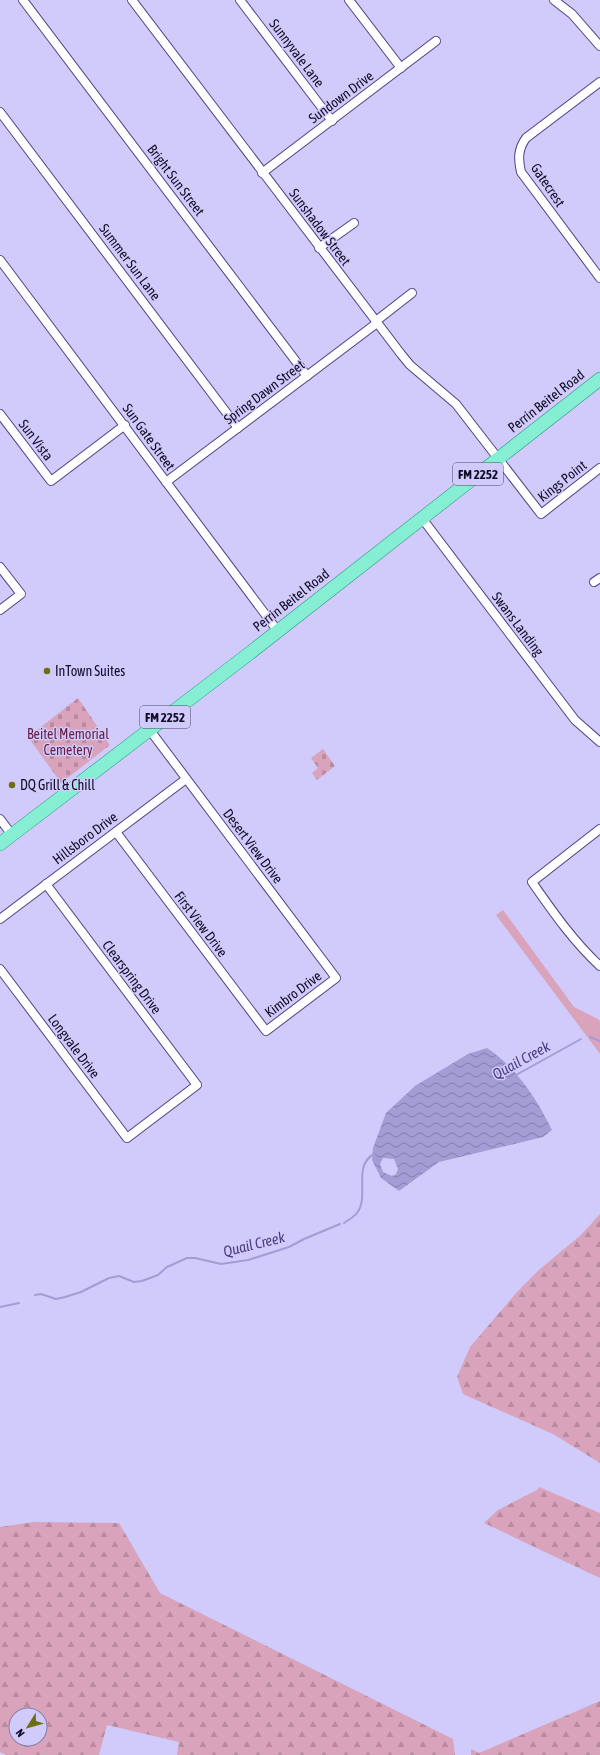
<svg xmlns="http://www.w3.org/2000/svg" width="600" height="1755" font-family="'Asap Condensed',sans-serif">
  <style>
    .grass { fill: #d9a3bb }
    .forest { fill: url(#forest-firs); fill-rule: evenodd }
    .cemetery { fill: url(#cemetery-stones) }
    .water { fill: url(#water-waves); fill-rule: evenodd }
    .lines { fill: none; stroke-linecap: round; stroke-linejoin: round }
    .stream { stroke: #a49cd5; stroke-width: 2 }
    .minor-casing { stroke: #4e4184; stroke-width: 10 }
    .primary-casing { stroke: #299783; stroke-width: 14 }
    .minor { stroke: #fff; stroke-width: 8 }
    .primary { stroke: #86eed3; stroke-width: 13 }
    .poi-dot { fill: #6d6e11; stroke: #d0cbfa; stroke-width: 1.5 }
    .labels { text-anchor: middle; dominant-baseline: central; stroke-width: 3; stroke-linejoin: round; paint-order: stroke }
    .shield { fill: #d0cbfa; stroke: #4b4566; stroke-width: 1 }
    .shield-label { font-size: 13px; font-weight: bold; fill: #120b27 }
    .street-label { font-size: 14px; fill: #120b27; stroke: #d0cbfa }
    .poi-label { font-size: 14px; fill: #120b27; stroke: #d0cbfa; text-anchor: start }
    .park-label { font-size: 14px; fill: #651d45; stroke: #d0cbfa }
    .water-label { font-size: 15px; font-style: italic; fill: #4b3d82; stroke: #d0cbfa }
  </style>
  <defs>
    <pattern id="forest-firs" width="22" height="20" patternUnits="userSpaceOnUse"><rect width="22" height="20" fill="#d9a3bb"/><path d="M5 1l3.5 6h-7zM16 11l3.5 6h-7z" fill="#b98ba1"/></pattern>
    <pattern id="cemetery-stones" width="16" height="16" patternUnits="userSpaceOnUse"><rect width="16" height="16" fill="#d9a3bb"/><path d="M2 7V4a2 2 0 0 1 4 0v3zM10 15v-3a2 2 0 0 1 4 0v3z" fill="#b98ba1"/></pattern>
    <pattern id="water-waves" width="16" height="10" patternUnits="userSpaceOnUse"><rect width="16" height="10" fill="#a49cd5"/><path d="M0 5q4-4 8 0t8 0" fill="none" stroke="#847dad"/></pattern>
  </defs>
  <rect width="100%" height="100%" fill="#d0cbfa"/>
  <!-- grass -->
  <path class="grass" d="M 503,910 L 574,1007 L 598,1019 L 600,1021 L 600,1054 L 496,915 Z"/>
  <!-- forest -->
  <g class="forest">
    <path d="M 600,1214 L 600,1463 L 553,1434 L 463,1394 L 457,1377 L 470,1347 L 517,1292 L 540,1269 L 581,1235 Z"/>
    <path d="M 539,1487 L 600,1513 L 600,1578 L 484,1523 L 498,1510 L 537,1490 Z"/>
    <path d="M 34,1522 L 119,1523 L 160,1593 L 453,1739 L 455,1755 L 177,1755 L 179,1742 L 107,1725 L 99,1755 L 6,1755 L 0,1752 L 0,1527 ZM 16,1715 L 40,1715 L 40,1739 L 16,1739 Z"/>
    <path d="M 600,1701 L 600,1755 L 471,1755 L 471,1749 L 479,1753 Z"/>
  </g>
  <!-- cemetery -->
  <g class="cemetery">
    <path d="M 78,698 L 110,745 L 61,783 L 28,737 Z"/>
    <path d="M 323,749 L 335,766 L 317,780 L 312,773 L 318,768 L 311,758 Z"/>
  </g>
  <!-- water -->
  <path class="water" d="M 487,1048 C 516,1067 537,1099 552,1130 L 543,1137 L 439,1162 L 399,1191 L 381,1178 L 372,1160 L 373,1148 L 386,1113 L 415,1086 L 468,1054 ZM 383,1158 L 394,1159 L 398,1169 L 396,1174 L 392,1176 L 383,1172 L 380,1164 Z"/>
  <g class="lines">
    <!-- stream -->
    <g class="stream">
      <path d="M 590,1037 L 600,1041"/>
      <path d="M 516,1075 L 581,1039"/>
      <path d="M 344,1223 C 348,1220 354,1217 357,1213 C 370,1196 352,1166 374,1154"/>
      <path d="M 35,1295 L 41,1294 L 56,1299 L 65,1297 L 81,1292 L 109,1278 L 119,1276 L 134,1282 L 142,1281 L 158,1275 L 167,1267 L 187,1258 L 195,1258 L 221,1264 L 248,1260 L 289,1247 L 304,1239 L 340,1224"/>
      <path d="M 0,1307 L 19,1303"/>
    </g>
    <!-- minor casing -->
    <g class="minor-casing">
      <g id="minor">
        <path d="M 23,0 L 307,376"/>
        <path d="M 132,0 L 401,354 L 410,365 L 456,404 L 541,514 L 600,468"/>
        <path d="M 240,0 L 332,121"/>
        <path d="M 349,0 L 401,68"/>
        <path d="M 554,0 L 572,14 L 600,46"/>
        <path d="M 600,82 L 526,138 C 518,149 518,159 521,172 L 600,278"/>
        <path d="M 0,112 L 238,428"/>
        <path d="M 262,173 L 436,41"/>
        <path d="M 319,248 L 354,223"/>
        <path d="M 0,260 L 277,630"/>
        <path d="M 376,321 L 412,293"/>
        <path d="M 0,414 L 51,481 L 125,425"/>
        <path d="M 166,482 L 377,323"/>
        <path d="M 421,517 L 575,720 L 600,742"/>
        <path d="M 0,567 L 21,594 L 0,610"/>
        <path d="M 594,582 L 600,578"/>
        <path d="M 0,819 L 12,835"/>
        <path d="M 600,829 L 532,882 C 553,912 573,941 600,966"/>
        <path d="M 116,832 L 266,1031 L 336,978 L 149,729"/>
        <path d="M 0,919 L 186,779"/>
        <path d="M 0,969 L 127,1138 L 197,1085 L 46,884"/>
      </g>
    </g>
    <!-- primary casing -->
    <g class="primary-casing">
      <path id="primary" d="M 0,844 L 246,656 L 600,379"/>
    </g>
    <!-- minor -->
    <use href="#minor" class="minor"/>
    <!-- primary -->
    <use href="#primary" class="primary"/>
  </g>
  <!-- markers -->
  <g class="poi-dot">
    <circle cx="47" cy="671" r="4"/>
    <circle cx="12" cy="785" r="4"/>
  </g>
  <g class="labels">
    <!-- shield labels -->
    <g class="shield">
      <rect x="453" y="463" width="50" height="22" rx="3"/>
      <rect x="140" y="706" width="50" height="22" rx="3"/>
    </g>
    <g class="shield-label">
      <text x="478" y="474">FM 2252</text>
      <text x="165" y="717">FM 2252</text>
    </g>
    <!-- street labels -->
    <g class="street-label">
      <text transform="translate(297 53) rotate(53)">Sunnyvale Lane</text>
      <text transform="translate(341 97) rotate(-37)">Sundown Drive</text>
      <text transform="translate(176 180) rotate(53)">Bright Sun Street</text>
      <text transform="translate(548 185) rotate(56)">Gatecrest</text>
      <text transform="translate(320 227) rotate(53)">Sunshadow Street</text>
      <text transform="translate(130 262) rotate(53)">Summer Sun Lane</text>
      <text transform="translate(264 392) rotate(-37)">Spring Dawn Street</text>
      <text transform="translate(546 401) rotate(-38)">Perrin Beitel Road</text>
      <text transform="translate(149 437) rotate(54)">Sun Gate Street</text>
      <text transform="translate(36 440) rotate(53)">Sun Vista</text>
      <text transform="translate(562 481) rotate(-38)">Kings Point</text>
      <text transform="translate(291 600) rotate(-38)">Perrin Beitel Road</text>
      <text transform="translate(518 624) rotate(53)">Swans Landing</text>
      <text transform="translate(85 838) rotate(-37)">Hillsboro Drive</text>
      <text transform="translate(253 846) rotate(53)">Desert View Drive</text>
      <text transform="translate(201 924) rotate(53)">First View Drive</text>
      <text transform="translate(132 977) rotate(53)">Clearspring Drive</text>
      <text transform="translate(293 994) rotate(-37)">Kimbro Drive</text>
      <text transform="translate(74 1046) rotate(53)">Longvale Drive</text>
    </g>
    <!-- poi labels -->
    <g class="poi-label">
      <text x="55" y="671">InTown Suites</text>
      <text x="20" y="785">DQ Grill &amp; Chill</text>
    </g>
    <!-- park labels -->
    <g class="park-label">
      <text x="68" y="734">Beitel Memorial<tspan x="68" dy="16">Cemetery</tspan></text>
    </g>
    <!-- water labels -->
    <g class="water-label">
      <text transform="translate(521 1060) rotate(-29)">Quail Creek</text>
      <text transform="translate(254 1244) rotate(-14)">Quail Creek</text>
    </g>
  </g>
  <!-- north arrow -->
  <g transform="translate(28 1727) rotate(233)"><circle r="19" fill="#d0cbfa" stroke="#847ea6"/>
  <path d="M0-3L7 15L0 10L-7 15Z" fill="#6d6e11"/>
  <text y="-6" font-size="11" font-weight="bold" text-anchor="middle" fill="#120b27">N</text>
  </g>
</svg>
